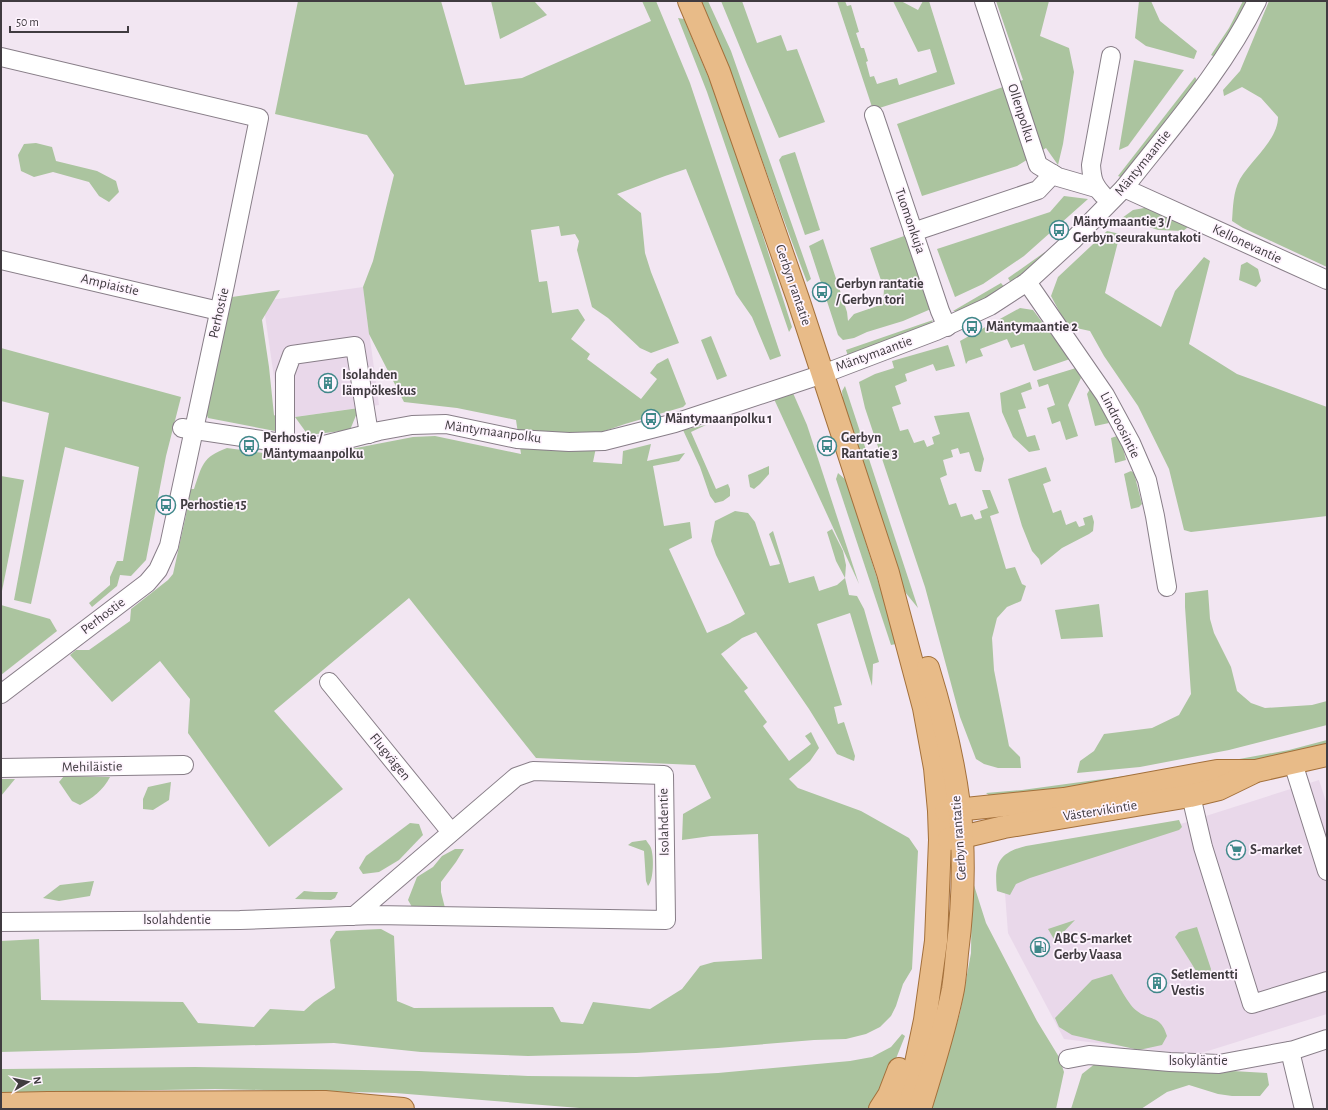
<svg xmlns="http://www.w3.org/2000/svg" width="1328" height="1110" font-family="'Alegreya Sans',sans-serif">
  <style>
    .built { fill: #e9d8ea }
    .green { fill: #abc49f }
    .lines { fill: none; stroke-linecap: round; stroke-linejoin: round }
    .minor-casing { stroke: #887e88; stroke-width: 20 }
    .major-casing { stroke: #a3703b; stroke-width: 24 }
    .minor { stroke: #fff; stroke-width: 18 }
    .major { stroke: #e8bb88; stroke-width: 22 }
    .labels { text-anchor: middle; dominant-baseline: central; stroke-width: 3.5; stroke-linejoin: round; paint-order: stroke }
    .street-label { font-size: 14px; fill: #403b40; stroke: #fef4fe }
    .poi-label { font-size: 14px; font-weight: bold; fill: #403b40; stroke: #fef4fe; text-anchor: start }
  </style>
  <rect width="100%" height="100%" fill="#f2e6f2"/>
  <!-- built -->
  <g class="built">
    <path d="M 363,287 L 379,405 L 280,419 L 263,301 Z"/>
    <path d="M 1319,780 L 1327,805 L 1327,1014 L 1195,1055 L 1064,1039 L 1008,933 L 1004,880 Z"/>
  </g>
  <!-- green -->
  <g class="green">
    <path d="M 298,1 L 441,1 L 465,85 L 522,78 L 651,21 L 642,1 L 656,1 L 690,83 L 781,356 L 770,360 L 752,317 L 736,294 L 686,169 L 665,176 L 617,194 L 641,213 L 645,253 L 651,272 L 679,343 L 651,353 L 640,348 L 608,318 L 592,307 L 577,250 L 579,241 L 575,234 L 561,236 L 559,226 L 531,230 L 539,282 L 547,281 L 552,313 L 578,309 L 585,320 L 571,339 L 590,354 L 587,359 L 641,399 L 657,379 L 650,373 L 657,364 L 668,358 L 686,404 L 683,407 L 625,424 L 599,433 L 593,462 L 622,464 L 623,451 L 651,444 L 647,461 L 685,453 L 679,461 L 653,466 L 664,526 L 690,522 L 692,538 L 669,549 L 707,633 L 730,623 L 745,614 L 716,555 L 711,541 L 715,521 L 735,511 L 748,513 L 755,522 L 770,566 L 780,564 L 769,534 L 773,531 L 789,583 L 814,576 L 819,591 L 837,585 L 845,578 L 836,561 L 827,532 L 832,529 L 843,551 L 846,565 L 845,578 L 849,595 L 857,596 L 864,609 L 879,662 L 873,664 L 872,686 L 850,613 L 817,624 L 842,705 L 834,707 L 838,724 L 844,722 L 855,756 L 854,761 L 837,754 L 809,709 L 756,632 L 742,638 L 721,654 L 748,688 L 744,691 L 767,722 L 763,726 L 789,761 L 811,744 L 805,736 L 811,732 L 819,748 L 810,761 L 789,779 L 798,788 L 861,811 L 909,838 L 918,851 L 912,969 L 903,984 L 896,1006 L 891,1016 L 880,1027 L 866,1034 L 846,1039 L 814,1040 L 718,1048 L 636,1053 L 528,1056 L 421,1052 L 334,1043 L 1,1052 L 1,941 L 39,939 L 41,1000 L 183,1002 L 198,1023 L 254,1027 L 270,1009 L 304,1011 L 314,1002 L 335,988 L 330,940 L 336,931 L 381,929 L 394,936 L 397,1001 L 414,1008 L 553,1007 L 561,1022 L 583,1024 L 593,1002 L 650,1009 L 682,989 L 700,966 L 714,962 L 762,959 L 758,834 L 711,836 L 682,840 L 683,814 L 711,798 L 695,765 L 536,758 L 409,598 L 274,711 L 343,789 L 269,847 L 188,733 L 190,699 L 160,661 L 112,702 L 70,655 L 76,650 L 89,650 L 130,621 L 131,609 L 168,580 L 173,574 L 186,515 L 189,489 L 194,489 C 202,466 202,457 227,448 L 292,457 L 325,454 L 413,437 L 435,436 L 521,454 L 516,420 L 457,408 L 404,402 L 369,334 L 363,287 L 373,261 L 394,175 L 367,135 L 275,114 Z"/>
    <path d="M 491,1 L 534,1 L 547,15 L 500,39 Z"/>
    <path d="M 701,1 L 708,1 L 731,51 L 811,279 L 807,282 C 771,188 740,93 701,1 Z"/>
    <path d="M 721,1 L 742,1 L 757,43 L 781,35 L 787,51 L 797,49 L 825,122 L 779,138 L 746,62 Z"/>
    <path d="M 837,1 L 845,1 L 847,6 L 851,5 L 859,32 L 856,33 L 861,48 L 864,48 L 868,61 L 866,62 L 870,77 L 874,76 L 877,84 L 897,78 L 899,85 L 937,72 L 930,49 L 918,52 L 893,1 L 901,1 L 918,10 L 923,1 L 929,1 L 955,84 L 873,110 Z"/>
    <path d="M 996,1 L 1049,1 L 1040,36 L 1069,48 L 1074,72 L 1063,144 L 1058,165 L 1046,148 L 1017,166 L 922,196 L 897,124 L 1023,80 Z"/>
    <path d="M 1139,1 L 1151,1 L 1160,21 L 1197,51 L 1194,59 L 1146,46 L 1135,38 Z"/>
    <path d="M 1243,1 L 1248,1 L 1232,30 L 1215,57 L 1211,55 L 1229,28 Z"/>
    <path d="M 1269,1 L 1327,1 L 1327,267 L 1243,228 L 1232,221 C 1233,207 1233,192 1240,179 C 1251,160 1278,140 1278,117 L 1261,98 L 1242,87 L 1224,96 L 1223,90 L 1240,71 Z"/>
    <path d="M 678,18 L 684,19 L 715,93 L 739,161 L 792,327 L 789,332 L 707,92 Z"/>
    <path d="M 1134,60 L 1184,70 L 1128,146 L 1119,150 Z"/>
    <path d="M 1195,77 L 1198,82 L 1123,178 L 1118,176 Z"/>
    <path d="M 36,143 L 52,147 L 56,161 L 97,171 L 116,181 L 119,192 L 109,202 L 99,196 L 89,182 L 53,172 L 34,177 L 21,171 L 18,155 L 24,144 Z"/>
    <path d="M 795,152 L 820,230 L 805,235 L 779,160 L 782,156 Z"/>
    <path d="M 1064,196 L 1088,199 L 1024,256 L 983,284 L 955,297 L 937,249 L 1050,212 Z"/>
    <path d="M 1150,207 L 1188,227 L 1183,231 L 1158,230 L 1122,218 L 1133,210 Z"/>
    <path d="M 1107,231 L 1120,234 L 1105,293 L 1161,327 L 1175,291 L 1204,257 L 1210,261 L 1189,344 L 1237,374 L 1327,407 L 1327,516 L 1191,532 L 1184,530 L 1169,469 L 1138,406 L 1104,356 L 1090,331 L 1067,326 L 1051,296 L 1058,277 Z"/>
    <path d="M 907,235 L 931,309 L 903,321 L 867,332 L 854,338 L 843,340 L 838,335 L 809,246 L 823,239 L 847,312 L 848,321 L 854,314 L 883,304 L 884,289 L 870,248 Z"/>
    <path d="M 1045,252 L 1043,259 L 1011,283 L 1008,278 Z"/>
    <path d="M 1247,262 L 1258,269 L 1261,281 L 1256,287 L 1239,280 L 1241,265 Z"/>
    <path d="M 1001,283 L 1005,288 L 963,312 L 953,311 Z"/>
    <path d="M 280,290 L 262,320 L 269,367 L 274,415 L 280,419 L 275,431 L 208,418 L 206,413 L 232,297 Z"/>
    <path d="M 1020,308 L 1033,310 L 1070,359 L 1035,371 L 1033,370 L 1024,344 L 1011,348 L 1007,339 L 980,349 L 983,356 L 968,361 L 966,364 L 960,341 Z"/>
    <path d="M 933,320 L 928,328 L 848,356 L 846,350 Z"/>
    <path d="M 711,336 L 727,376 L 717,380 L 701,340 Z"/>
    <path d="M 948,345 L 955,366 L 936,371 L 933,364 L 905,374 L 907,381 L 895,386 L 901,404 L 892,407 L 900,431 L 908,429 L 914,443 L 924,440 L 927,447 L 934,444 L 932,437 L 940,434 L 934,416 L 969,412 L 984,459 L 981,472 L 975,471 L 969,452 L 960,454 L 958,448 L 951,450 L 953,457 L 943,460 L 947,475 L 940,478 L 949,505 L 956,503 L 961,517 L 972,514 L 975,520 L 982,518 L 980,511 L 988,508 L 982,490 L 990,490 L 999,513 L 990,516 L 1006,569 L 1015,567 L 1022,584 L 1026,586 L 1021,601 L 1007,607 L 997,618 L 992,638 L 994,670 L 1009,746 L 1020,757 L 1021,768 L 998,768 L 984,764 L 976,759 L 960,717 L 925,587 L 865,408 L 859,382 L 875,374 L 894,368 L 892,361 Z"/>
    <path d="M 1,348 L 181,397 L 166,456 L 146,560 L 131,576 L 120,575 L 117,586 L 92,607 L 89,603 L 110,585 L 110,577 L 117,561 L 123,561 L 139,467 L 65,447 L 31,604 L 14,600 L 49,413 L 1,401 Z"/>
    <path d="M 1076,368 L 1081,378 L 1068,405 L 1078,436 L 1066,440 L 1060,421 L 1052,424 L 1047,408 L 1055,405 L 1048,384 L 1039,387 L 1037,380 Z"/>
    <path d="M 1030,382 L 1032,389 L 1021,393 L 1026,408 L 1018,410 L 1027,437 L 1035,435 L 1040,450 L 1029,452 L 1013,437 L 1002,412 L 1000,393 Z"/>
    <path d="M 845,386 L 918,608 L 905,592 L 843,401 L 842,391 Z"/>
    <path d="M 1090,389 L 1105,414 L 1109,423 L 1095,426 L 1087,394 Z"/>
    <path d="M 793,393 L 807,425 L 859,584 L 774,399 Z"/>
    <path d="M 359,408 L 350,430 L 308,435 L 295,417 Z"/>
    <path d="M 706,425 L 691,432 L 716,489 L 728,484 L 730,489 L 730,496 L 723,501 L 715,503 L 710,496 L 700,467 L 683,430 Z"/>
    <path d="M 1117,436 L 1123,448 L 1126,460 L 1115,463 L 1111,438 Z"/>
    <path d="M 769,466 L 769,474 L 760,484 L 754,489 L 750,487 L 748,475 Z"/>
    <path d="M 1046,467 L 1051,481 L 1043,484 L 1053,513 L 1061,510 L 1066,525 L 1076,521 L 1079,527 L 1085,525 L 1083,518 L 1092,515 L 1094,522 L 1093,531 L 1089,534 L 1062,548 L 1041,565 L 1039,559 L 1032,551 L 1022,526 L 1008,479 Z"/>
    <path d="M 1131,471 L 1134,473 L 1142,504 L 1139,507 L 1131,509 L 1124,474 Z"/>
    <path d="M 838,473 L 846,480 L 883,597 L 896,644 L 891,645 L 836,479 Z"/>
    <path d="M 1,476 L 24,480 L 1,596 Z"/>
    <path d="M 1208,590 L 1210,619 L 1214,633 L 1231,667 L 1237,691 L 1251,703 L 1265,708 L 1312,705 L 1327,701 L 1327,725 L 1229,750 L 1140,767 L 1077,773 L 1080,761 L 1094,751 L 1104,734 L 1152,728 L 1179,715 L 1191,694 L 1185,607 L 1185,593 Z"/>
    <path d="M 1099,604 L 1103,637 L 1061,639 L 1055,610 Z"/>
    <path d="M 1,605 L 50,619 L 57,631 L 1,675 Z"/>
    <path d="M 1327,740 L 1327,746 L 1224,767 L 1223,762 L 1289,750 Z"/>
    <path d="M 1206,765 L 1025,796 L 991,797 L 986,793 L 1022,790 Z"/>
    <path d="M 64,776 L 110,777 C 103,790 93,798 80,805 L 72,801 L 59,782 Z"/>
    <path d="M 1,779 L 15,779 L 1,796 Z"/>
    <path d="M 171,782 L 169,800 L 153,810 L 143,809 L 143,799 L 148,787 Z"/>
    <path d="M 1179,820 L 1182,827 L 1179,830 L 1030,878 L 1016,884 L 1010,895 L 997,891 C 994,864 998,853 1026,846 Z"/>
    <path d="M 410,823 L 419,824 L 423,835 L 399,860 L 379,872 L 363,874 L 359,868 L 366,856 Z"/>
    <path d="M 646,840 C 647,842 650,845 651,848 C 654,856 654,880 648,886 L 646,881 L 644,851 L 628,845 L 632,842 Z"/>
    <path d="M 455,849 L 464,849 L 456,862 L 441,882 L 441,892 L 445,908 L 412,907 L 408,900 L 417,877 L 433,867 L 442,856 Z"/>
    <path d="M 972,879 L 986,923 L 1037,1021 L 1059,1057 L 1064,1072 L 1056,1109 L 931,1109 L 960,1013 L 971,953 Z"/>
    <path d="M 94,881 L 90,896 L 59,901 L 43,898 L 60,885 Z"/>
    <path d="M 304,891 L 315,892 L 338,892 L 335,898 L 331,900 L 295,899 Z"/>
    <path d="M 1075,920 L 1055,941 L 1048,929 Z"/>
    <path d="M 1197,927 L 1211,969 L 1209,977 L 1206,979 L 1198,974 L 1175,937 L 1179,932 Z"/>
    <path d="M 1112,974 C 1117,982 1129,1006 1137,1011 C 1151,1022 1160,1014 1167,1036 L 1162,1045 L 1139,1050 L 1072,1035 L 1059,1027 L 1055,1018 L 1092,980 Z"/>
    <path d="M 902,1034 L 905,1036 L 895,1061 L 871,1109 L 592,1109 L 395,1093 L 215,1089 L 1,1093 L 1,1069 L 6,1069 L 195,1067 L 419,1071 L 528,1076 L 637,1077 L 718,1073 L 850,1061 L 872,1057 L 891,1047 Z"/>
    <path d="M 1096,1063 L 1267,1073 L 1269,1085 L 1260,1096 L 1232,1096 L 1218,1094 L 1189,1085 L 1167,1092 L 1141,1109 L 1071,1109 L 1082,1074 Z"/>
  </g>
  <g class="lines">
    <!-- minor casing -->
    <g class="minor-casing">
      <g id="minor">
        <path d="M 984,1 L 1038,165 L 1058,177 L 1096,188"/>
        <path d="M 1,57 L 259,118 L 225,285 L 169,546 L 158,570 L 147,583 L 1,694"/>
        <path d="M 874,115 L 940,311 L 947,327"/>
        <path d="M 1124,188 L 1327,280"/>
        <path d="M 1103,195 C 1093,184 1092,179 1091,165 L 1111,56"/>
        <path d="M 913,232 L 1038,190 L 1053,174"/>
        <path d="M 1,260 L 219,311"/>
        <path d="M 1027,282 L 1105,395 L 1131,443 L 1147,480 L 1155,516 L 1167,587"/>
        <path d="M 182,428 L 309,447 L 324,445 L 379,431 L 412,425 L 446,424 L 517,439 L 569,442 L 604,441 L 675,423 L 823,374 L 936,331 L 990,306 L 1027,282 L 1074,239 L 1124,188 C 1171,128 1223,70 1257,1"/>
        <path d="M 285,444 L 285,374 L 292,355 L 355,346 L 369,434"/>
        <path d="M 329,682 L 451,832"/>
        <path d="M 1293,763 L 1327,871"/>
        <path d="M 1,768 L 184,765"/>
        <path d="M 1188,783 L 1203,847 L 1252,1004 L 1327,981"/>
        <path d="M 1,922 L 240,920 L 374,915 L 666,920 L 664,775 L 533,771 L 516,777 L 354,916"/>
        <path d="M 1290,1051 L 1304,1109"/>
        <path d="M 1068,1059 L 1089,1055 L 1170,1062 L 1219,1064 L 1294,1050 L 1327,1039"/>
      </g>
    </g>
    <!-- major casing -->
    <g class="major-casing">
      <g id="major">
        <path d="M 689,1 L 719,72 L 798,299 L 888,573 L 924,708 L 935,768 L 939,811 L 940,840 L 936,941 L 925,1020 L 916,1063 L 900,1109"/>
        <path d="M 946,811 L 1064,799 L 1217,771 L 1256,771 L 1327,755"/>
        <path d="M 949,839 L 962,837 L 1004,827 L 1190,796 L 1219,789 L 1252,773"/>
        <path d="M 1,1104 L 48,1103 L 325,1102 L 403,1109"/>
        <path d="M 880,1109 L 889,1095 L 899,1069"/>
        <path d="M 920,1109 C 932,1069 945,1030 953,989 C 955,977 956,965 957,953 C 962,915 964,876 962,838 C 959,781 945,723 928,668"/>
      </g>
    </g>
    <!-- minor -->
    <use href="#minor" class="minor"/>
    <!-- major -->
    <use href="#major" class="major"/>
  </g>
  <!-- icons -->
  <defs>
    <g id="bus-ring" transform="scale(1)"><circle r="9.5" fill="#fef4fe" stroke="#40888a" stroke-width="1.5"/><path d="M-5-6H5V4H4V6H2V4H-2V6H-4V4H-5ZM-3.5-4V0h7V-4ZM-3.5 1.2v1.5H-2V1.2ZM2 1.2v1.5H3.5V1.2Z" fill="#40888a"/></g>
    <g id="building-ring" transform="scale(1)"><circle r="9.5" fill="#fef4fe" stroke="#40888a" stroke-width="1.5"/><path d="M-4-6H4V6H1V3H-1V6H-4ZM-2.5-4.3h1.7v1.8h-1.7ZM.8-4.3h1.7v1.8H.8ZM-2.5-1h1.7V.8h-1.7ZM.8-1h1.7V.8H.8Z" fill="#40888a"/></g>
    <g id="supermarket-ring" transform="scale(1)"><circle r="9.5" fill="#fef4fe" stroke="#40888a" stroke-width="1.5"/><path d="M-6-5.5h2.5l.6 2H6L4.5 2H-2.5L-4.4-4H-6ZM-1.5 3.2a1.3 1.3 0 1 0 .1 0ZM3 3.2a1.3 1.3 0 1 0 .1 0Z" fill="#40888a"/></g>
    <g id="fuel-ring" transform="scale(1)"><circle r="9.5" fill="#fef4fe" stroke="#40888a" stroke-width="1.5"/><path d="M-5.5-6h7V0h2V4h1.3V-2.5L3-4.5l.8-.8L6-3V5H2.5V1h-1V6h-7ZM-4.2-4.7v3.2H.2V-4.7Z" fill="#40888a"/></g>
  </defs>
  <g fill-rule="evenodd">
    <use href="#bus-ring" x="1059" y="230"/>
    <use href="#bus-ring" x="822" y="292"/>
    <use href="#bus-ring" x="972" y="327"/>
    <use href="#building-ring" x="328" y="383"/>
    <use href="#bus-ring" x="651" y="419"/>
    <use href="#bus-ring" x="249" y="446"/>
    <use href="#bus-ring" x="827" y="446"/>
    <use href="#bus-ring" x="166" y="505"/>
    <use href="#supermarket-ring" x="1236" y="850"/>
    <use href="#fuel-ring" x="1040" y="947"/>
    <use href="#building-ring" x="1157" y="983"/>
  </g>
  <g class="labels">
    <!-- street labels -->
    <g class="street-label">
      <text transform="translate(1021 113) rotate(72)">Ollenpolku</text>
      <text transform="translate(1143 163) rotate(-51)">Mäntymaantie</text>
      <text transform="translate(910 221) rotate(71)">Tuomonkuja</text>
      <text transform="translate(1247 244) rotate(25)">Kellonevantie</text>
      <text transform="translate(110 285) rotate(13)">Ampiaistie</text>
      <text transform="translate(793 285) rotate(71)">Gerbyn rantatie</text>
      <text transform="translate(219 313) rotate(-77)">Perhostie</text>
      <text transform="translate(874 354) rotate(-20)">Mäntymaantie</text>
      <text transform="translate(1120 425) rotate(63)">Lindroosintie</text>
      <text transform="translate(493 432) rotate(8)">Mäntymaanpolku</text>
      <text transform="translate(103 616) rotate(-37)">Perhostie</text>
      <text transform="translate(390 757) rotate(51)">Flugvägen</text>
      <text transform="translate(92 767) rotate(-1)">Mehiläistie</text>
      <text transform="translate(1100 811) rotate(-9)">Västervikintie</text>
      <text transform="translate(664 822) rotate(-91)">Isolahdentie</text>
      <text transform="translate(959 838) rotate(-94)">Gerbyn rantatie</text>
      <text x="177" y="920">Isolahdentie</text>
      <text x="1198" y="1061">Isokyläntie</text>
    </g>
    <!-- poi labels -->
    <g class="poi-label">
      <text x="1073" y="222">Mäntymaantie 3 /<tspan x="1073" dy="16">Gerbyn seurakuntakoti</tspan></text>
      <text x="836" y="284">Gerbyn rantatie<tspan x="836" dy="16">/ Gerbyn tori</tspan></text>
      <text x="986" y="327">Mäntymaantie 2</text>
      <text x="342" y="375">Isolahden<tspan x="342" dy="16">lämpökeskus</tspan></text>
      <text x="665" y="419">Mäntymaanpolku 1</text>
      <text x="263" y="438">Perhostie /<tspan x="263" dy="16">Mäntymaanpolku</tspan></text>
      <text x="841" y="438">Gerbyn<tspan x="841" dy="16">Rantatie 3</tspan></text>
      <text x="180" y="505">Perhostie 15</text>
      <text x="1250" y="850">S-market</text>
      <text x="1054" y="939">ABC S-market<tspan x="1054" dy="16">Gerby Vaasa</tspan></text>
      <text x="1171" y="975">Setlementti<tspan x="1171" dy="16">Vestis</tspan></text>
    </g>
  </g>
  <!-- border -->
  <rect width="1328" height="1110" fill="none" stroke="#403b40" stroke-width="4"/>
  <!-- north arrow -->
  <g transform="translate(28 1082) rotate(81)" stroke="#fef4fe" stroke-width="3" paint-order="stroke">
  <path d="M0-3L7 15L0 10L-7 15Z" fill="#403b40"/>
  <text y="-6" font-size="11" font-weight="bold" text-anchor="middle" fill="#403b40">N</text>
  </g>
  <!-- scale -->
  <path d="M10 26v6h118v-6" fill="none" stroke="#403b40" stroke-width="2"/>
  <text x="16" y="26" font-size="12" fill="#403b40" stroke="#fef4fe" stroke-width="3" paint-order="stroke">50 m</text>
</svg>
